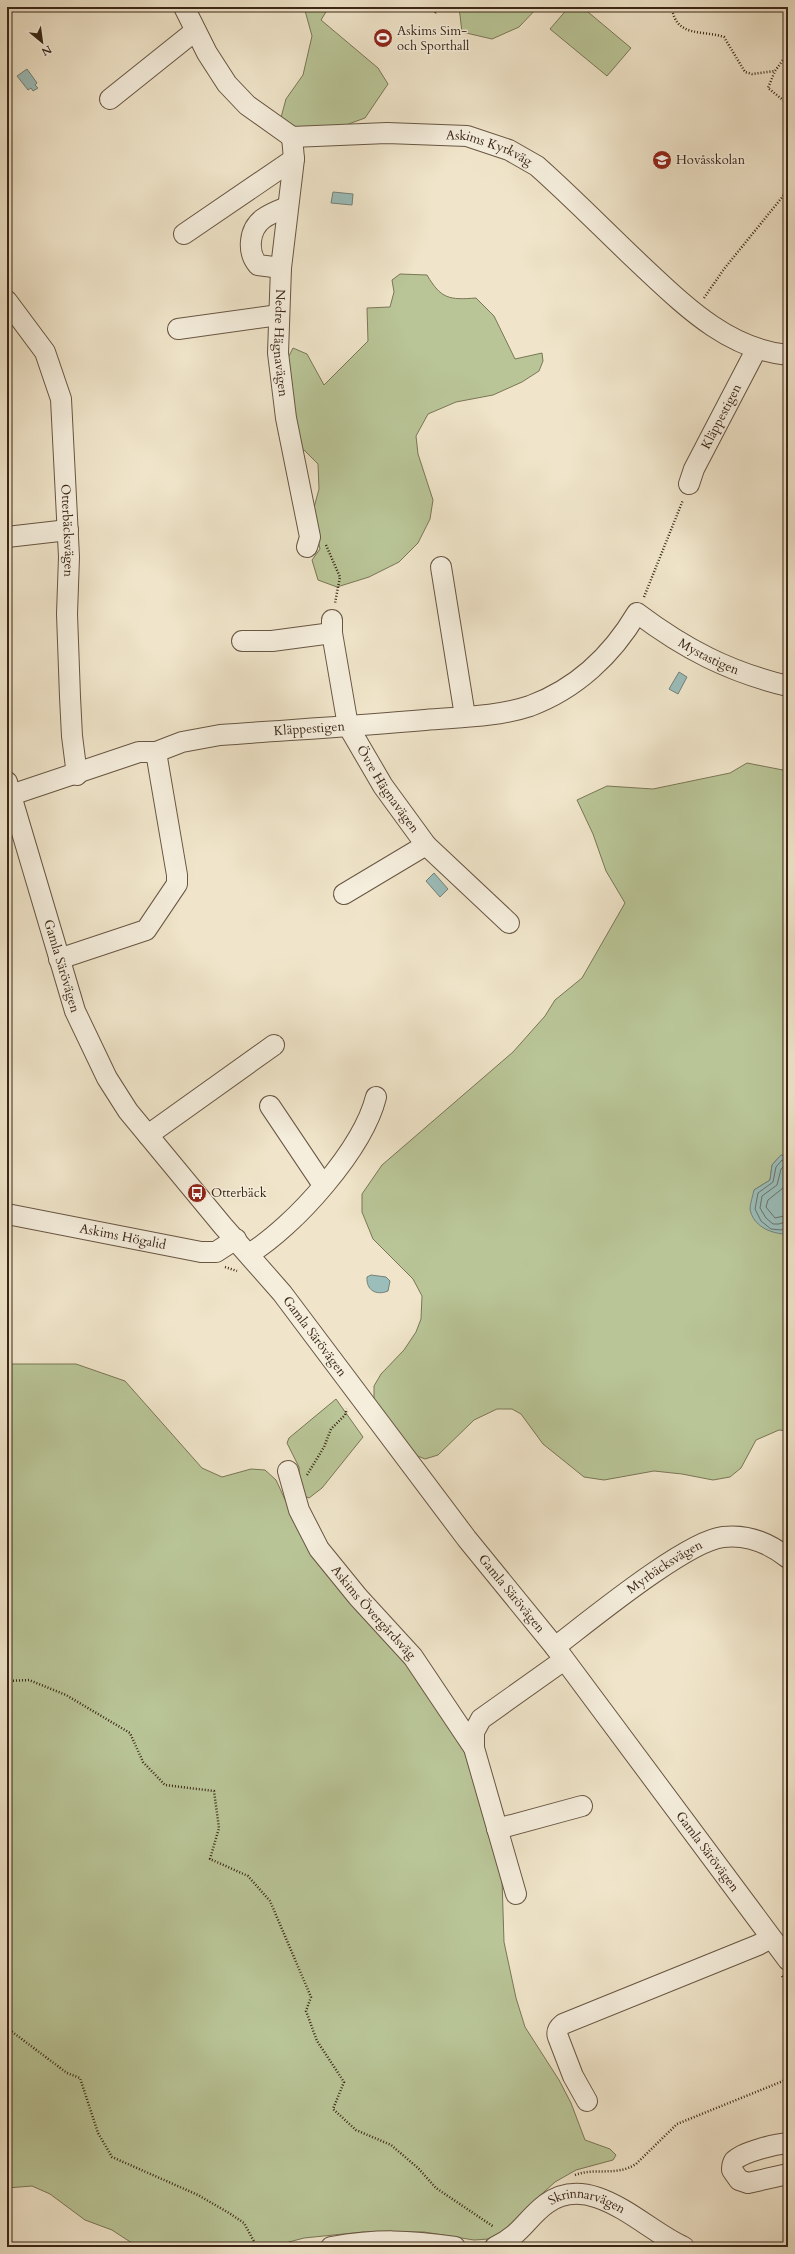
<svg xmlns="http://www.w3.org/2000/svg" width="795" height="2254" font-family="Cardo,serif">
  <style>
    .green { fill: #b9c597; stroke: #7a7656 }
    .water { fill: #9bbebb; stroke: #748179 }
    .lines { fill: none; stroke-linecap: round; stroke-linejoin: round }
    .shore { stroke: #6a7268; stroke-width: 1 }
    .minor-casing { stroke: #685643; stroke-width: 22 }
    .path { stroke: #3a2616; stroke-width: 2.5; stroke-dasharray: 1 2; stroke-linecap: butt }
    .minor { stroke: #f5eedd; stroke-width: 20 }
    .labels { text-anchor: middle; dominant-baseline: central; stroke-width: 3; stroke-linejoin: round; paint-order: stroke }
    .poi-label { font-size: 13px; fill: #3a2616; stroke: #f5eedd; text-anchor: start }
    .street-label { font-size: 13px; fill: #3a2616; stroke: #f5eedd }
  </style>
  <rect width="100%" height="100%" fill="#f0e5ca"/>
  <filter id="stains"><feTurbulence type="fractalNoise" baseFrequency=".005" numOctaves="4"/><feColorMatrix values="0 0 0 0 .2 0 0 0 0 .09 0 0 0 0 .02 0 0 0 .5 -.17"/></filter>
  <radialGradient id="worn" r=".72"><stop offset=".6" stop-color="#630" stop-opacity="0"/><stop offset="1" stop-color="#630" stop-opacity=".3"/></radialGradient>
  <!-- green -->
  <g class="green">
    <path d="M 304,7 L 329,7 L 321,20 L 378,68 L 388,84 L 365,118 L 332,130 L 314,130 L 279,125 L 286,99 L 303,75 L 312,36 Z"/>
    <path d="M 459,7 L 538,7 L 519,27 L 492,39 L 462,32 Z"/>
    <path d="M 569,7 L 582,7 L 631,48 L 607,76 L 550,29 Z"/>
    <path d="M 400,274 L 427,275 C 441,299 449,300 476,298 L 494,316 L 515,359 L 542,353 L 543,361 L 539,371 L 522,382 L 493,395 L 456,402 L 428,414 L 416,436 L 418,454 L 433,500 L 430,519 L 418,543 L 399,562 L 369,577 L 337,587 L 318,580 L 312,560 L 320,549 L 312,515 L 319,489 L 318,464 L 299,445 L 288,358 L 293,348 L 307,354 L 324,385 L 368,341 L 367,308 L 390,307 L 394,292 L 392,280 Z"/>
    <path d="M 747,763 L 788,771 L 788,1157 L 781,1155 L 772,1165 L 770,1180 L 754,1190 L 784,1234 L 788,1227 L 788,1431 L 779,1430 L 756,1440 L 741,1468 L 730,1477 L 713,1480 L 682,1474 L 654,1471 L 604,1480 L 584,1477 L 543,1444 L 521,1414 L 512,1409 L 497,1409 L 474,1420 L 438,1455 L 425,1459 L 415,1455 L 374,1399 L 374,1386 L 381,1374 L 404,1350 L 416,1332 L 421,1319 L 422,1296 L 413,1279 L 373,1239 L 362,1212 L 362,1194 L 382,1165 L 513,1052 L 545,1016 L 555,1000 L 582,978 L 625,903 L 606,871 L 593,834 L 577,800 L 607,786 L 653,789 L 730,773 Z"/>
    <path d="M 7,1364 L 76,1364 L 125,1381 L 202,1468 L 222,1477 L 251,1469 L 265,1470 L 276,1480 L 294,1519 L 408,1664 L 468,1753 L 502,1879 L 504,1942 L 516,1998 L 525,2027 L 559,2080 L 571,2103 L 585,2140 L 610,2149 L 616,2155 L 613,2160 L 576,2170 L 555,2182 L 535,2200 L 520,2219 L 504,2232 L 489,2239 L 474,2240 L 424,2232 L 363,2232 L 304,2238 L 270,2247 L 138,2247 L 112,2230 L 85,2220 L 50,2194 L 32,2186 L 7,2188 Z"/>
    <path d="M 336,1399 L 363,1437 L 322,1488 L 309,1498 L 302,1495 L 300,1489 L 299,1467 L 287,1443 L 289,1438 Z"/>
  </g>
  <!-- water -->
  <g class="water">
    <path d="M 27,69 L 37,83 L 35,85 L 38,88 L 33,91 L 31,88 L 28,90 L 17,76 Z"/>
    <path d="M 333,192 L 353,194 L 352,205 L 331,203 Z"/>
    <path d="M 679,672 L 687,677 L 678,694 L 669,689 Z"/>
    <path d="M 434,873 L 448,889 L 440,897 L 426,881 Z"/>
    <path d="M 781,1155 L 788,1157 L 788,1227 L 784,1234 C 770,1233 753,1226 750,1209 C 750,1204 753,1195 754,1190 L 770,1180 L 772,1165 Z"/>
    <path d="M 371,1275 L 386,1277 L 390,1281 L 388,1291 C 376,1296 366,1290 367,1277 Z"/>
  </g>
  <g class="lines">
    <!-- shore -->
    <g class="shore">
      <path d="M 788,1161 L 782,1160 L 776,1167 L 773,1182 L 758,1193 L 755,1209 L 761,1221 L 771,1229 L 781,1230 L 788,1226"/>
      <path d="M 788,1166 L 784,1166 L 781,1169 L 777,1185 L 762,1196 L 760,1208 L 766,1218 L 773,1224 L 779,1224 L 788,1221"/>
      <path d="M 788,1172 L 783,1188 L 768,1200 L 766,1207 L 775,1218 L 788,1215"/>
    </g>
    <!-- minor casing -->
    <g class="minor-casing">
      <g id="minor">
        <path id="s1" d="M 184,7 L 207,53 L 227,84 L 247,105 L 292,137 L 387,133 L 467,136 L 509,150 L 537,166 C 573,198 606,232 641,265 C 684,305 727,349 788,355"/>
        <path d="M 110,99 L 195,31"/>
        <path id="s2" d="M 292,137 L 294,159 L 281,268 L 278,353 L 286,418 L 310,537 L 307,547"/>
        <path d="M 184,234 L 294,159"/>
        <path d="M 281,268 L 258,265 C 252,258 250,251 251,241 C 253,220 269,214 287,207"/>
        <path id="s3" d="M 7,301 L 45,352 L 61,399 L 69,557 L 67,614 L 70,697 L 72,736 L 77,775"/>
        <path d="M 178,329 L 279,315"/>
        <path id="s4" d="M 689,484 L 694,469 L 756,350"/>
        <path d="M 7,537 L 68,530"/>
        <path d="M 441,567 L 465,716"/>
        <path id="s5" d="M 332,620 L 332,633 L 348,726 L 383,786 L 426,845 L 509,923"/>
        <path d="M 242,641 L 272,641 L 332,633"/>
        <path id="s6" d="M 7,782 L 75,1011 L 107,1078 L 128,1111 L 223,1226 L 282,1293 L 467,1539 L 555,1647 L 788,1960"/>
        <path id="s7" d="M 11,795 L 139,752 L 156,752 L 182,742 L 220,735 C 288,730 357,726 425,720 C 459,717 497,717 530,706 C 576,689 612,655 637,613 C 685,649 729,672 788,686"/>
        <path d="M 344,894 L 426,845"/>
        <path d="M 59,959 L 146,930 L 177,884 L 177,875 L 156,752"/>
        <path d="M 270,1106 L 323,1185"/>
        <path d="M 148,1135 L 274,1045"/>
        <path id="s8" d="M 7,1214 L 201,1252 L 216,1252 L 236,1239"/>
        <path d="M 249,1254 C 295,1226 363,1149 376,1097"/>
        <path id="s9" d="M 288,1471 L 299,1510 L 319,1549 L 358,1597 L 413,1657 L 474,1748 L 516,1894"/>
        <path id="s10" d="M 555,1647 C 588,1622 686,1541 723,1537 C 747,1534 769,1543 788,1558"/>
        <path d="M 474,1748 L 474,1732 L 481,1719 L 564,1660"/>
        <path d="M 497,1829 L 582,1806"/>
        <path d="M 587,2101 L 573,2076 L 558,2037 C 556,2031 558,2028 563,2024 L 758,1945 L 771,1938"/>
        <path d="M 788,2143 C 776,2144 742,2152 734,2161 C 732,2164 732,2167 732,2170 L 739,2180 L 748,2183 L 788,2174"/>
        <path d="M 331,2247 C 378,2239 408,2240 455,2247"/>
        <path id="s11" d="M 495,2247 C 522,2234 526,2219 546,2204 C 592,2170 644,2230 684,2247"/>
      </g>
    </g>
    <!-- path -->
    <g class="path">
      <path d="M 672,7 C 675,38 704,30 724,37 L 745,72 L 752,74 L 775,71"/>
      <path d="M 435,13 L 440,7"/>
      <path d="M 788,53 L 775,71 L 768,88 L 788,104"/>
      <path d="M 704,298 L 724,269 L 788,190"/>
      <path d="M 326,545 L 340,577 L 335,603"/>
      <path d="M 644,597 L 683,500"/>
      <path d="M 225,1267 L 237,1271"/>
      <path d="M 307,1475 L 324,1447 L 331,1429 L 345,1415 L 347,1409"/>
      <path d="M 7,1681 L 29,1680 L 66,1695 L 130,1733 L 143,1762 L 165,1785 L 214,1791 L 219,1828 L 210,1859 L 248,1876 L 270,1901 L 311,1997 L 306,2011 L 317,2041 L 344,2082 L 333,2109 L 356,2130 L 391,2145 L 418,2168 L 436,2188 L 494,2227"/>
      <path d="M 782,1976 L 788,1985"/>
      <path d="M 7,2028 L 67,2073 L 80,2078 L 98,2133 L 112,2157 L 198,2195 L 229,2213 L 244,2223 L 257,2247"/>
      <path d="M 575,2175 C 596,2167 615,2177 636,2164 L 677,2124 L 788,2079"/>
    </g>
    <!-- minor -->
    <use href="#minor" class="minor"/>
  </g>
  <!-- icons -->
  <defs>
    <g id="stadium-disc" transform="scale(1)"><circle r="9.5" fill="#8f2418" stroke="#f5eedd"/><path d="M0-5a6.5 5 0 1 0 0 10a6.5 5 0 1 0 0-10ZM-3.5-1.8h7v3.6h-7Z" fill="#fff"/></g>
    <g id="school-disc" transform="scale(1)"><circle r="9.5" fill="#8f2418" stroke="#f5eedd"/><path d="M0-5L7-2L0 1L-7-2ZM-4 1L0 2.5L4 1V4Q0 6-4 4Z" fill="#fff"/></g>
    <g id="bus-disc" transform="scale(1)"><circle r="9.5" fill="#8f2418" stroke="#f5eedd"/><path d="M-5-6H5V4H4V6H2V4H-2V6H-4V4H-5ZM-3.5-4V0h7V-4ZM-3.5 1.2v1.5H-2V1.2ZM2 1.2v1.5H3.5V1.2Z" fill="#fff"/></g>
  </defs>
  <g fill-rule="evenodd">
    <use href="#stadium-disc" x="383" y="38"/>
    <use href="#school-disc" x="662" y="160"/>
    <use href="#bus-disc" x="197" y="1193"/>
  </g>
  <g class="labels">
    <!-- poi labels -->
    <g class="poi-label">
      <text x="397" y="31">Askims Sim-<tspan x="397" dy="15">och Sporthall</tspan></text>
      <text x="676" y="160">Hovåsskolan</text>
      <text x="211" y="1193">Otterbäck</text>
    </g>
    <!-- street labels -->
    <g class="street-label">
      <text stroke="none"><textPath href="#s1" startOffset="372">Askims Kyrkväg</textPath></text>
      <text stroke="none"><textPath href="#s2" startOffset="207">Nedre Hägnavägen</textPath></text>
      <text stroke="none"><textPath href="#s4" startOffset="75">Kläppestigen</textPath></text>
      <text stroke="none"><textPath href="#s3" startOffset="245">Otterbäcksvägen</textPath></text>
      <text stroke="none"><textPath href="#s7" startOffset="759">Mystastigen</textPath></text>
      <text stroke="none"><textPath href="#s7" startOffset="308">Kläppestigen</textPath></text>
      <text stroke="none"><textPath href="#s5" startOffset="182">Övre Hägnavägen</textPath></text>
      <text stroke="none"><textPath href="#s6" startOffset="192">Gamla Särövägen</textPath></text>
      <text stroke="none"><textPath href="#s8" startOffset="118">Askims Högalid</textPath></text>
      <text stroke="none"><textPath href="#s6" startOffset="645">Gamla Särövägen</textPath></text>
      <text stroke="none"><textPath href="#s10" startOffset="136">Myrbäcksvägen</textPath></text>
      <text stroke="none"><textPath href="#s6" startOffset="969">Gamla Särövägen</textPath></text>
      <text stroke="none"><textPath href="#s9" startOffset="168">Askims Övergårdsväg</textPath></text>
      <text stroke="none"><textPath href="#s6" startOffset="1293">Gamla Särövägen</textPath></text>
      <text stroke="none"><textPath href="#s11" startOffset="111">Skrinnarvägen</textPath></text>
    </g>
  </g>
  <!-- margin -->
  <rect width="795" height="2254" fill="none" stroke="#f0e5ca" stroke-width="24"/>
  <rect x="8" y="8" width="779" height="2238" fill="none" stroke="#3a2616" stroke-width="2"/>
  <rect x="12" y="12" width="771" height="2230" fill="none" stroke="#3a2616"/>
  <!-- north arrow -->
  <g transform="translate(42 42) rotate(151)" stroke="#f5eedd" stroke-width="3" paint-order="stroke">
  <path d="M0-3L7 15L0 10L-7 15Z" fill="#3a2616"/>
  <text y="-6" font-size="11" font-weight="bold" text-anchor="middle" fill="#3a2616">N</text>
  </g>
  <rect width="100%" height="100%" filter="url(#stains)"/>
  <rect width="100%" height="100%" fill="url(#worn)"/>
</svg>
